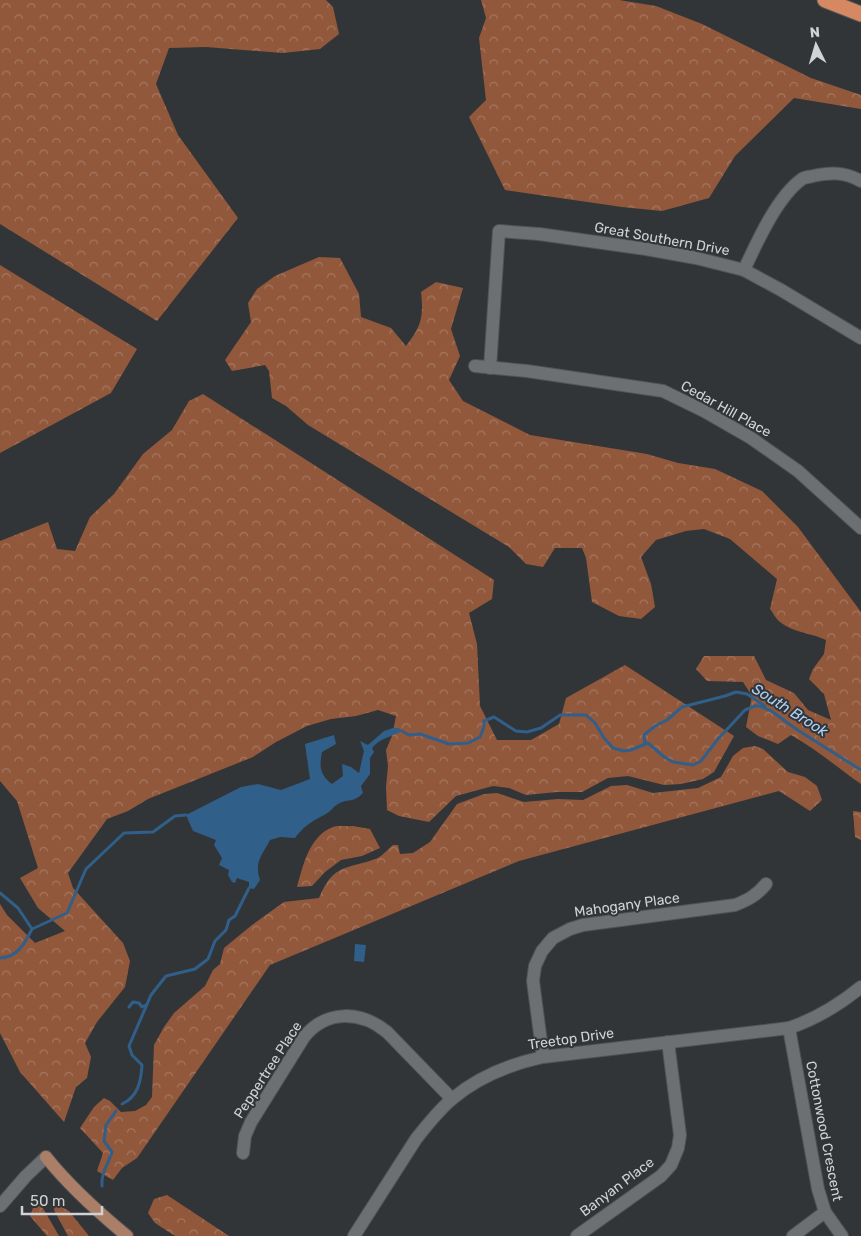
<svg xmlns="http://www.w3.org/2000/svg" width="861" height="1236" font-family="Rubik,sans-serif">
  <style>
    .forest { fill: url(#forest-crowns) }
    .water { fill: #305f8a }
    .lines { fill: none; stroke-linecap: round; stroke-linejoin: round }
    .stream { stroke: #305f8a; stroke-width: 3 }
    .minor-casing { stroke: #515354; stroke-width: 14 }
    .major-casing { stroke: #515354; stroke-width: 14 }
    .highway-casing { stroke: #515354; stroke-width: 17 }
    .minor { stroke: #6d7072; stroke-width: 12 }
    .major { stroke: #ab7e68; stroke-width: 12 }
    .highway { stroke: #d58862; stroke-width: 15 }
    .labels { text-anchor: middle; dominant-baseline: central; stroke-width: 4; stroke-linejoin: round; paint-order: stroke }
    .street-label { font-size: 14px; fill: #d0d2d3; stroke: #323537 }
    .water-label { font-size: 15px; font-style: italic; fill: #aad2fa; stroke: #323537 }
  </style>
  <defs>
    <pattern id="forest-crowns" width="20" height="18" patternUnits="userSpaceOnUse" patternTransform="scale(1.25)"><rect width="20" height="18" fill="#92583c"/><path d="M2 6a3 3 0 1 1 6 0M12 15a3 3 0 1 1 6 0" fill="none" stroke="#a57760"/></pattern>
  </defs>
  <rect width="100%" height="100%" fill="#323537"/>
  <!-- forest -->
  <g class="forest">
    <path d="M 0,0 L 326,0 L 333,7 L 339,34 L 320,49 L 283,53 L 206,47 L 169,48 L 156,84 L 178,135 L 238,218 L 157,321 L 0,224 Z"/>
    <path d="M 481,0 L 619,0 L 656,6 L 702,24 L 811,78 L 861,95 L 861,109 L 794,98 L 735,156 L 709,198 L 662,211 L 622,207 L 505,190 L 469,117 L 486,100 L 479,38 L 486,18 Z"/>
    <path d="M 319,257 L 340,258 L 359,294 L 361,317 L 391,328 L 406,346 C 421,327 424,317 421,292 L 436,282 L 463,288 L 451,329 L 460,356 L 449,380 L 463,401 L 530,435 L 647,454 L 678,463 L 715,469 L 762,491 L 798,527 L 861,612 L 861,784 C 838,768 816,749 791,735 L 778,744 L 758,736 L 746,727 L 752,696 L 743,682 L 707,681 L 696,669 L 704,656 L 754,656 L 766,680 L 794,693 L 808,710 L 831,720 L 824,694 L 809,679 L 813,669 L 824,654 L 826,640 C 812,633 794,633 780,622 C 776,619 773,613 770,609 L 777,579 L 730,539 L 704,529 L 686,531 L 656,540 L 641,557 L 651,584 L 655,607 L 641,619 L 619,616 L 592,602 L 586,558 L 582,548 L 555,548 L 543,567 L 526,564 L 509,547 L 308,425 L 286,406 L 272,398 L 269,371 L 265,365 L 232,371 L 225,360 L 251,322 L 248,303 L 257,289 L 275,276 Z"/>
    <path d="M 0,265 L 137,349 L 111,393 L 0,453 Z"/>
    <path d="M 203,394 L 494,580 L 492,599 L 469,613 L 477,644 L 480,706 L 497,740 L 531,740 L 559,724 L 566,698 L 625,665 L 734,736 L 714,772 L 703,779 L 681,784 L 664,785 L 628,776 L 608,778 L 582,792 L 557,792 L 526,795 L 509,788 L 493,786 L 456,796 L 429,822 L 399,816 L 387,810 L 386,787 L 388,766 L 386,750 L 392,736 L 396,716 L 378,710 L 356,716 L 331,719 L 307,726 L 276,742 L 253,757 L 148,799 L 128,811 L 107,819 L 68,873 L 73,888 L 123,943 L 130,961 L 125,987 L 97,1022 L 85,1043 L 91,1057 L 87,1078 L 76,1087 L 64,1122 L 20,1072 L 0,1033 L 0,904 L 7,915 L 35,943 L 65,931 L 38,908 L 20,878 L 38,868 L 17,801 L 0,781 L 0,541 L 48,522 L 57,549 L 75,551 L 90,517 L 114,494 L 143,454 L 172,430 L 189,401 Z"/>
    <path d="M 755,746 L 763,749 L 788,772 L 805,777 L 817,786 L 822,800 L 810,811 L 779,791 L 519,861 L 270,965 L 137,1158 L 122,1168 L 113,1180 L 97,1171 L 103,1153 L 80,1128 L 94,1107 L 104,1098 L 110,1101 L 121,1112 L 135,1111 L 146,1105 L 152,1097 L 154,1045 L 164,1027 L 174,1013 L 205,986 L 213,970 L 220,964 L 224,948 L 252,925 L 284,902 L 319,898 C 334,862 347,870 378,858 C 383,855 388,849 393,845 L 398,845 L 400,854 L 413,853 L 430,842 L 457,804 L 484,794 L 497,793 L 524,802 L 558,799 L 583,800 L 611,786 L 627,785 L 653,793 L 698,788 L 721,777 L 733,756 L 743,748 Z"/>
    <path d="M 853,811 L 861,812 L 861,840 L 855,837 Z"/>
    <path d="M 353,826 L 370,829 L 380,848 L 362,856 L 341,860 L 325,872 L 312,886 L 297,887 C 303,866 309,836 333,827 C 338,825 347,827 353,826 Z"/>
    <path d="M 167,1195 L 229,1236 L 175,1236 L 155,1223 L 148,1213 L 154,1199 Z"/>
    <path d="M 40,1203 L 59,1236 L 47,1236 L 30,1216 L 34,1205 Z"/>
    <path d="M 55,1203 L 69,1211 L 89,1236 L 68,1236 L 54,1210 Z"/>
  </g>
  <!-- water -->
  <g class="water">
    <path d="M 393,728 L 399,728 L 402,731 C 391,737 380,738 372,748 L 374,752 L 370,758 L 370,774 L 361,786 L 363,793 C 352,804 348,798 338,804 C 333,807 330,812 326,814 C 311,822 305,825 295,838 L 280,837 L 270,840 C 262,856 254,861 260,880 L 254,889 L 249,888 L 249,882 L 237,878 L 235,883 L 232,882 L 228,875 L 229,870 L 219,865 L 222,858 L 214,845 L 216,840 L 193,831 L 186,815 L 241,787 L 258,784 L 281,790 L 310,779 L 305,744 L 334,735 L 336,744 L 322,752 C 319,767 320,775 332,784 L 343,776 L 342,764 L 351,767 L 359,773 L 364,751 L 360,741 L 368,745 L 384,731 Z"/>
    <path d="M 355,944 L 366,945 L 364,962 L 354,961 Z"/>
  </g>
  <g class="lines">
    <!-- stream -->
    <g class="stream">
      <path d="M 770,710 L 796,729 L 861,770"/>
      <path d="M 402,731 L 409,735 L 420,734 L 449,744 L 468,743 L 480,737 L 484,727 L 484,721 L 494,717 L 516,731 L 527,732 L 541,728 L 560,715 L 586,715 L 595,723 L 604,738 L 613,748 L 624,751 L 631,750 L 648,743 L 663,756 L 673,762 L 693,765 L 701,761 L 718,739 L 745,710 L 755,706 L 760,706 L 771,711"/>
      <path d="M 645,744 L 644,735 L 655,726 L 667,720 L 682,707 L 725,696 L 736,692 L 747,694 L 765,706"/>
      <path d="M 0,893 L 18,908 L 32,929"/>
      <path d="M 0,958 C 18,957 25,943 32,929 L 67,913 L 86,869 L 124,833 L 153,832 L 175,816 L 186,815"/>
      <path d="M 129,1007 L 133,1002 L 139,1003 L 142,1007 L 146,1005"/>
      <path d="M 122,1104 C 138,1097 141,1081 142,1065 L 132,1055 L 129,1046 L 151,995 L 166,976 L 195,969 L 208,959 L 215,941 L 226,930 L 229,920 L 235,916 L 249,888"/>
      <path d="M 102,1186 C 101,1172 108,1165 112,1152 L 104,1141 L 106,1125 L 116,1111"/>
    </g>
    <!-- minor casing -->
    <g class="minor-casing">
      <g id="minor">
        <path d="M 744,270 C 757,242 777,197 802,179 C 805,177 809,177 813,176 C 831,172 844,172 861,181"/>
        <path d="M 475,366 L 527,371 L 663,391 L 704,411 L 751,438 L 798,471 L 861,528"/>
        <path d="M 490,368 L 499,231 L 539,234 L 646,249 L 696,258 L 744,270 L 781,290 L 861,338"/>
        <path d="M 789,1028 L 818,1189 L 825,1212 L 842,1236"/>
        <path d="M 543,1057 L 533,981 L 535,966 L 542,951 L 553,938 L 570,929 L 583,925 L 735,905 C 748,900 757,895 766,884"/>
        <path d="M 243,1153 L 245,1136 L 251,1122 L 304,1037 C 327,1009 361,1011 387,1032 L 452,1099"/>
        <path d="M 0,1206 L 26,1176 L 46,1157"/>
        <path d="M 354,1236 L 416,1139 C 427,1125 439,1110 452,1099 C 478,1077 511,1064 543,1057 L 789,1028 C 816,1019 839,1005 861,987"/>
        <path d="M 577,1236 L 661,1176 L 671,1165 L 678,1148 L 680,1135 L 668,1042"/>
        <path d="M 793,1236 L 825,1212"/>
      </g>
    </g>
    <!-- major casing -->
    <g class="major-casing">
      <path id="major" d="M 46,1157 C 70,1187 98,1212 127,1236"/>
    </g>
    <!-- highway casing -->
    <g class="highway-casing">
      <path id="highway" d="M 825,0 L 861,14"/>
    </g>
    <!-- minor -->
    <use href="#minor" class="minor"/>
    <!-- major -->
    <use href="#major" class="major"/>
    <!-- highway -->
    <use href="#highway" class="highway"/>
  </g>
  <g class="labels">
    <!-- street labels -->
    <g class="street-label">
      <text transform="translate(662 239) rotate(10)">Great Southern Drive</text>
      <text transform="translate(726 409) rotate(29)">Cedar Hill Place</text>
      <text transform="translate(627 905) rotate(-8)">Mahogany Place</text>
      <text transform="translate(571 1039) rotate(-8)">Treetop Drive</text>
      <text transform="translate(268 1070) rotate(-57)">Peppertree Place</text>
      <text transform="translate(824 1131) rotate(79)">Cottonwood Crescent</text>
      <text transform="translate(617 1187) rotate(-37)">Banyan Place</text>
    </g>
    <!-- water labels -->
    <g class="water-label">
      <text transform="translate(790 710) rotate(32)">South Brook</text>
    </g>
  </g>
  <!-- north arrow -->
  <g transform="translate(816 45) rotate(355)" stroke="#323537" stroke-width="4" paint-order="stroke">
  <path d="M0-4L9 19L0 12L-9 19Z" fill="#d0d2d3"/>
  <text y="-8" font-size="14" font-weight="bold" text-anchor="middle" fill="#d0d2d3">N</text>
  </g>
  <!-- scale -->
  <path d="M22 1206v8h80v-8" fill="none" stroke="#d0d2d3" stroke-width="2.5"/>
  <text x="30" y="1206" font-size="15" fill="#d0d2d3" stroke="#323537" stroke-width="4" paint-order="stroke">50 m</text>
</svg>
